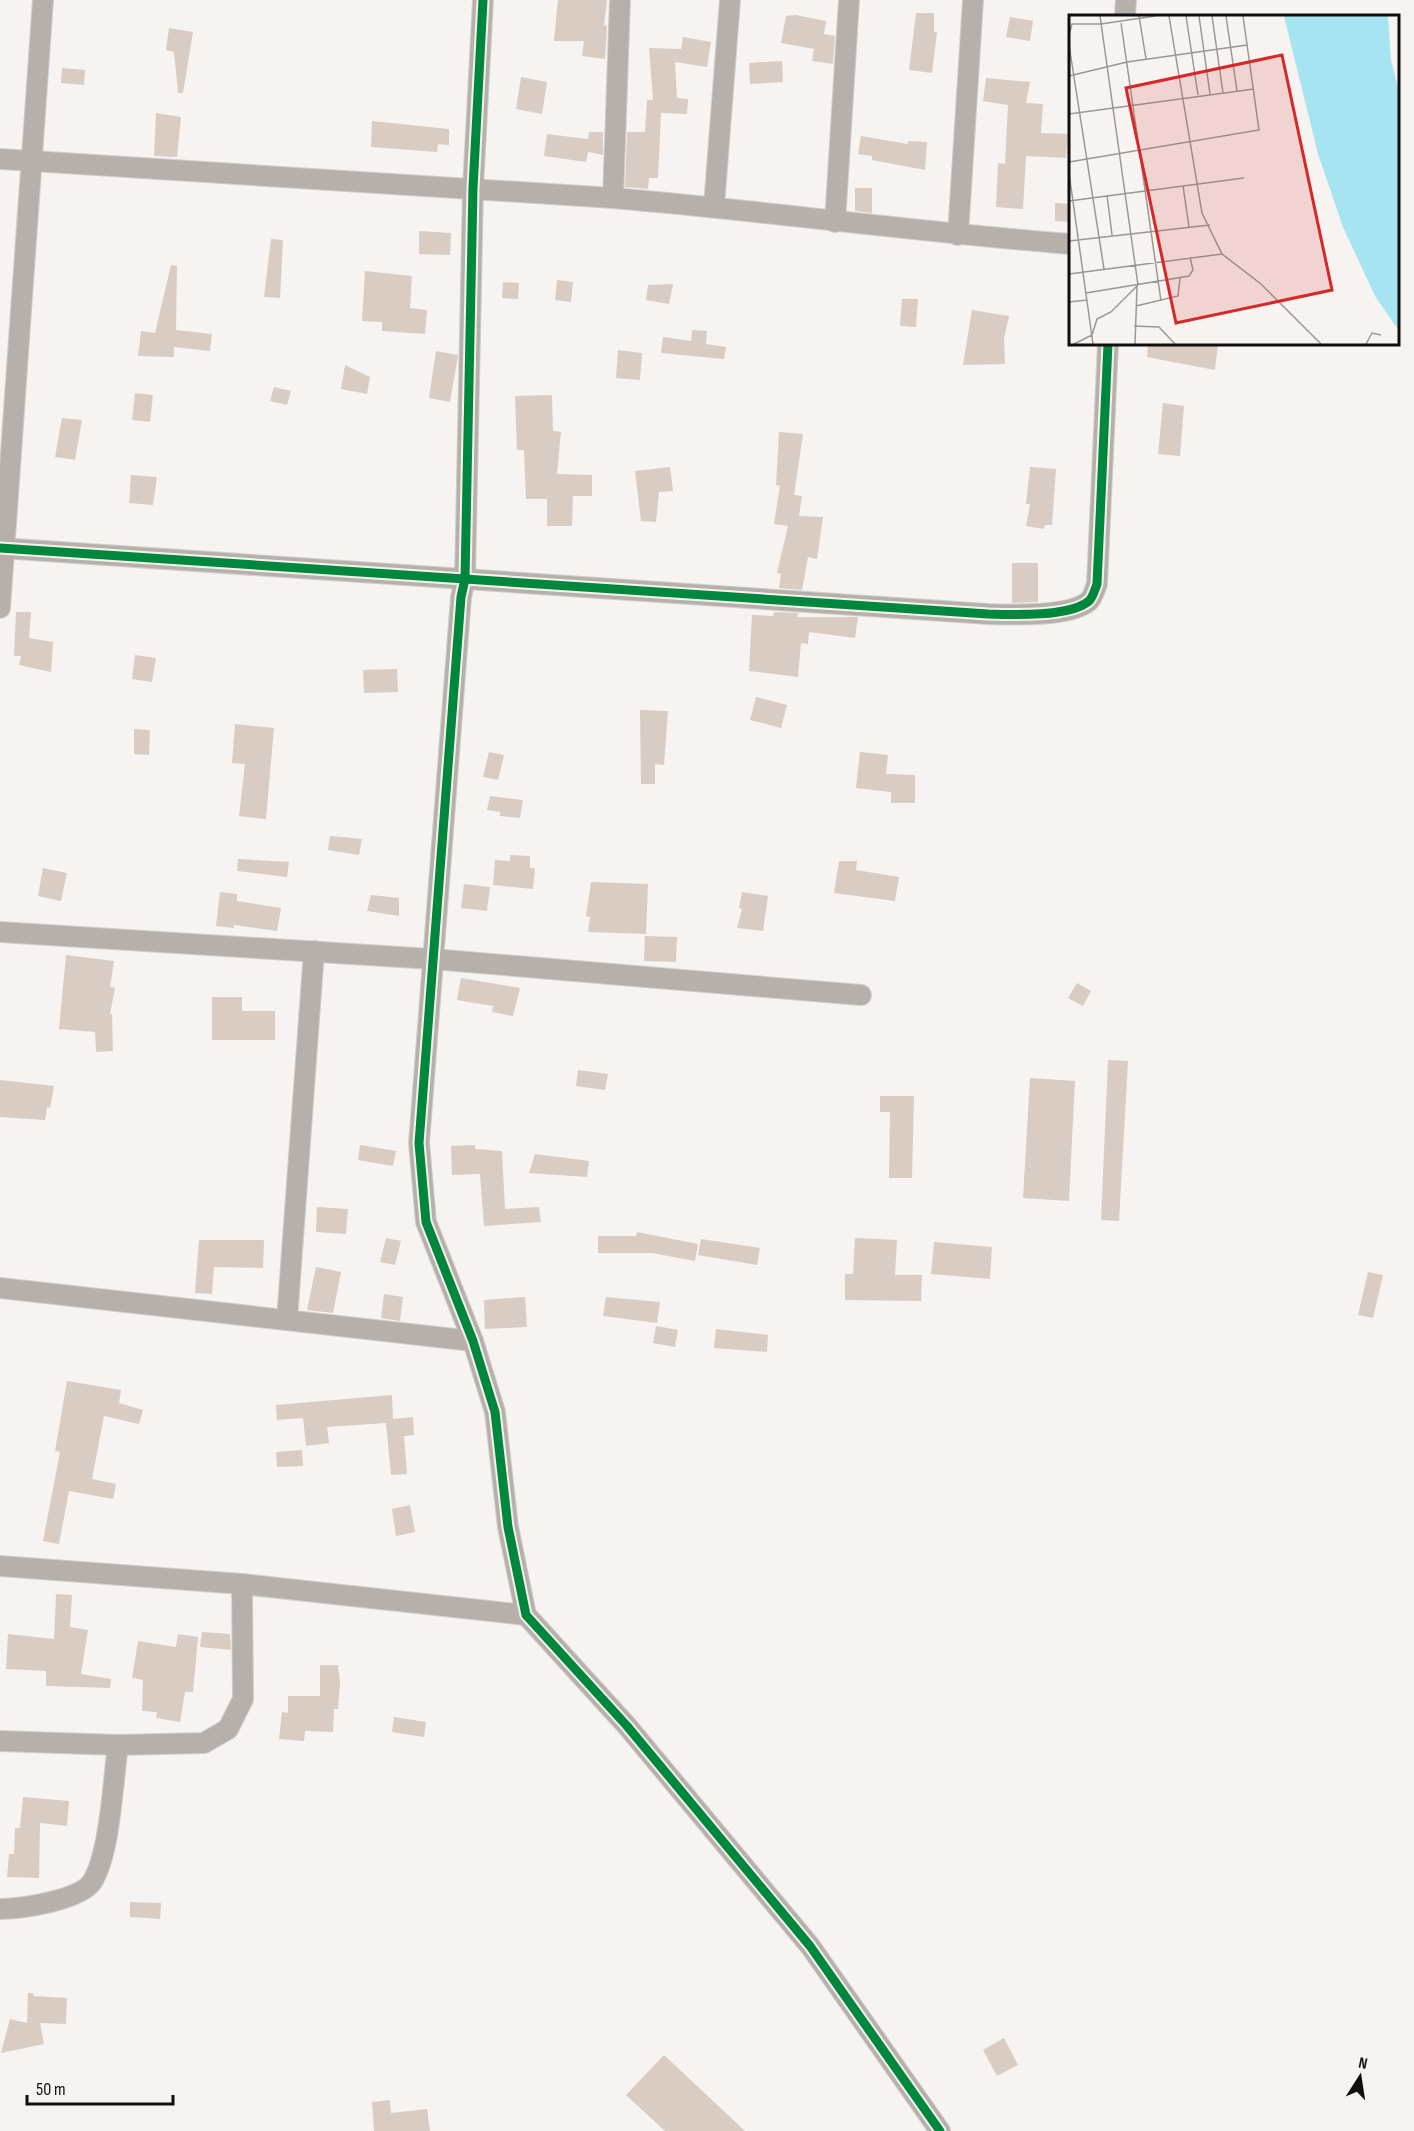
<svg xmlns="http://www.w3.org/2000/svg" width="1414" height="2131" font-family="'Sofia Sans Condensed',sans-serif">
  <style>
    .building { fill: #d9ccc2 }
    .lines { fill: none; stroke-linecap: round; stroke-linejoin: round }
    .minor-casing { stroke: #d1cfcd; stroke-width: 22 }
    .minor { stroke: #b7b0aa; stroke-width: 20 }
    .cycleway-casing { stroke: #f8f2ee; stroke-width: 13 }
    .cycleway { stroke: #00873e; stroke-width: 9 }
    .inset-road { fill: none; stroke: #9a9896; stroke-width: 1.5 }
    .view { fill: #d62828; fill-opacity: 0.15; stroke: #d62828; stroke-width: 3 }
    .inset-edge { fill: none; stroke: #110f0e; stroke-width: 3 }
  </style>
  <rect width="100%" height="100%" fill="#f6f3f0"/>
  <!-- building -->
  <g class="building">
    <path d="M 558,0 L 607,0 L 604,25 L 607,26 L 605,59 L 582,56 L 584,41 L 554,41 Z"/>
    <path d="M 916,13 L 934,13 L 934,32 L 937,32 L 932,73 L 909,70 Z"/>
    <path d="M 796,15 L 826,21 L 824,34 L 835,36 L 833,64 L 812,61 L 814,49 L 781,43 L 786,16 Z"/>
    <path d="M 1010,17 L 1033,21 L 1030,41 L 1006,37 Z"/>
    <path d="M 169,28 L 193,32 L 183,93 L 178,93 L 174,52 L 166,50 Z"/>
    <path d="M 683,37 L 711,42 L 707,67 L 675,62 L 677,98 L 688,99 L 687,114 L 661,113 L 658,178 L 649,178 L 648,189 L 625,187 L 627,132 L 645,132 L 647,100 L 653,100 L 649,48 L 681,49 Z"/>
    <path d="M 782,61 L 783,82 L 750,84 L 749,63 Z"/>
    <path d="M 62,68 L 85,70 L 84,85 L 61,83 Z"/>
    <path d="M 521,77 L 547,82 L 542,114 L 516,109 Z"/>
    <path d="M 986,78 L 1030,82 L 1026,103 L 1043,104 L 1041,133 L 1068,134 L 1066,158 L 1026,156 L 1023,209 L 996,207 L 998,163 L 1005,164 L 1008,105 L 983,101 Z"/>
    <path d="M 156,113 L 181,117 L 177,157 L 154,156 Z"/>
    <path d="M 372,121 L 449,129 L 449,145 L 438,144 L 437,152 L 371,147 Z"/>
    <path d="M 589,132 L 603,132 L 603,155 L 588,152 L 586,162 L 544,156 L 547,134 L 588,139 Z"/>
    <path d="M 861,136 L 908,144 L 908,141 L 927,142 L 925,170 L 872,160 L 872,156 L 858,154 Z"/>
    <path d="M 855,188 L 872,188 L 872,213 L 855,211 Z"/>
    <path d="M 1055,203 L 1071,204 L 1071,222 L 1055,221 Z"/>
    <path d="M 419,231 L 451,233 L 450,255 L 419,254 Z"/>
    <path d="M 271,239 L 283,240 L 280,298 L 264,297 Z"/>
    <path d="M 171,265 L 177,266 L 176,330 L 212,334 L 210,351 L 174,347 L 174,357 L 138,356 L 141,331 L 155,333 Z"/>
    <path d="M 365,271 L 412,276 L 410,308 L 427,310 L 425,334 L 382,331 L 382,322 L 362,321 Z"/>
    <path d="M 557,280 L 573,282 L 571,302 L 555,300 Z"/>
    <path d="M 503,282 L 519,283 L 518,299 L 502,298 Z"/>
    <path d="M 673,284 L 669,304 L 646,300 L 648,285 Z"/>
    <path d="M 902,299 L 918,299 L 916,327 L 900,326 Z"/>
    <path d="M 972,310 L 1009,316 L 1004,339 L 1005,364 L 963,365 Z"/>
    <path d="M 692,330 L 707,331 L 706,344 L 726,347 L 724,359 L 661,353 L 663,337 L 691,341 Z"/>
    <path d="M 1148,344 L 1218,344 L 1215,370 L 1147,357 Z"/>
    <path d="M 618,350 L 642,353 L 640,380 L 616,378 Z"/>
    <path d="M 436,351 L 458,355 L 450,402 L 429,398 Z"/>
    <path d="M 345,365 L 370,377 L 367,394 L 341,389 Z"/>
    <path d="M 274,387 L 291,391 L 287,405 L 270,401 Z"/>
    <path d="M 135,393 L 153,395 L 150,422 L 132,420 Z"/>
    <path d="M 552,395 L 553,431 L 561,432 L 557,474 L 592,475 L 592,496 L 573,496 L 572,526 L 547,526 L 547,499 L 526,499 L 524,450 L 517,450 L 515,396 Z"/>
    <path d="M 1163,403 L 1184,406 L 1180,456 L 1158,454 Z"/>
    <path d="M 62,418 L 82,420 L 75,460 L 55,457 Z"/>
    <path d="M 779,432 L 803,434 L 794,495 L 802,496 L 799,516 L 823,517 L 817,559 L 808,557 L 802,590 L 779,588 L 781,574 L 777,573 L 788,526 L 774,524 L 780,486 L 776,485 Z"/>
    <path d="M 670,467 L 673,491 L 659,492 L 656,522 L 641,521 L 635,471 Z"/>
    <path d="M 1030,467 L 1056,469 L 1052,525 L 1045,525 L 1044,529 L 1026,526 L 1030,504 L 1026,504 Z"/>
    <path d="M 131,475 L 157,477 L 153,505 L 129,503 Z"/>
    <path d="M 1012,563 L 1038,563 L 1038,602 L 1012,603 Z"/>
    <path d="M 16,612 L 31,612 L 29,638 L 53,642 L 51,672 L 19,665 L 21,656 L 14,656 Z"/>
    <path d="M 774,612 L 798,613 L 797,617 L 858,617 L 855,638 L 809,632 L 808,644 L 801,643 L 798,677 L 749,671 L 752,615 L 773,616 Z"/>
    <path d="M 135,655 L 156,658 L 152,682 L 132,679 Z"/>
    <path d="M 397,669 L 398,692 L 364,693 L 363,670 Z"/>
    <path d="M 756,697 L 787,705 L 781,728 L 750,720 Z"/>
    <path d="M 640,710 L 668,711 L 664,765 L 655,764 L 655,784 L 641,784 Z"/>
    <path d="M 235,724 L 274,728 L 266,819 L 239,816 L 245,764 L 232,763 Z"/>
    <path d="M 134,729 L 150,730 L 149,755 L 134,754 Z"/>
    <path d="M 489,752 L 504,755 L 498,780 L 483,777 Z"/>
    <path d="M 860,752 L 888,755 L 886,774 L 915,775 L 915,803 L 891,803 L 891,792 L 856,788 Z"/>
    <path d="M 490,796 L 523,800 L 520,818 L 500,816 L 500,812 L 487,810 Z"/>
    <path d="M 330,836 L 362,839 L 359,855 L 328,850 Z"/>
    <path d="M 510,855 L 530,856 L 530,868 L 535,868 L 533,889 L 493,885 L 495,860 L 510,861 Z"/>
    <path d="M 238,859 L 289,862 L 287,877 L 237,871 Z"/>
    <path d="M 839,861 L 857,861 L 856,870 L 899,877 L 895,901 L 834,893 Z"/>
    <path d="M 43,868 L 67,873 L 61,901 L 38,896 Z"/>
    <path d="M 591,882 L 648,884 L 646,934 L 588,932 L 590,917 L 586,916 Z"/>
    <path d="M 464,884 L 490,887 L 487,911 L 461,908 Z"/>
    <path d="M 220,892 L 237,894 L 237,901 L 281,908 L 277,931 L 234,925 L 234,928 L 216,926 Z"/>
    <path d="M 742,892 L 768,896 L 763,931 L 737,928 L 742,909 L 739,908 Z"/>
    <path d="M 371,895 L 399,898 L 399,916 L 367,911 Z"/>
    <path d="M 645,936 L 677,937 L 676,962 L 644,961 Z"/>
    <path d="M 66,955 L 114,961 L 110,987 L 115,988 L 110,1014 L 112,1014 L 113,1051 L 96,1052 L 95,1032 L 59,1029 Z"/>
    <path d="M 461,978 L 520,988 L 513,1016 L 492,1012 L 493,1006 L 457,1000 Z"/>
    <path d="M 1077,983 L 1091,991 L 1083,1006 L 1068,998 Z"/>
    <path d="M 212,997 L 242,997 L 242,1011 L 275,1011 L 275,1040 L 212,1040 Z"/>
    <path d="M 1108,1060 L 1128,1061 L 1119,1221 L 1101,1220 Z"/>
    <path d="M 578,1070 L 608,1074 L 605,1090 L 576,1086 Z"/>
    <path d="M 1030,1078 L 1075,1081 L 1069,1201 L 1023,1198 Z"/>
    <path d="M 0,1080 L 54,1086 L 50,1108 L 47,1107 L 45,1120 L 0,1117 Z"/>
    <path d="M 880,1096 L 914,1096 L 912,1178 L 889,1178 L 890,1112 L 880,1112 Z"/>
    <path d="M 360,1145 L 396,1151 L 393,1166 L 358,1160 Z"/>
    <path d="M 475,1145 L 475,1149 L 502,1151 L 505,1209 L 539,1207 L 541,1222 L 484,1226 L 480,1174 L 452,1175 L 451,1146 Z"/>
    <path d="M 535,1154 L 589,1161 L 587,1177 L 529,1173 Z"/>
    <path d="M 317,1207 L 348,1209 L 346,1234 L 316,1232 Z"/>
    <path d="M 637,1232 L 698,1244 L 695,1261 L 652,1253 L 598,1253 L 598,1236 L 636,1236 Z"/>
    <path d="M 386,1238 L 401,1241 L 395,1265 L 380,1262 Z"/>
    <path d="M 855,1238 L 897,1240 L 895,1275 L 922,1275 L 921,1301 L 845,1300 L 845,1274 L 853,1274 Z"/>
    <path d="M 701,1239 L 760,1248 L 757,1265 L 698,1255 Z"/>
    <path d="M 199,1240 L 264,1240 L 263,1268 L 214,1267 L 212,1294 L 195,1293 Z"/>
    <path d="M 934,1242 L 992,1247 L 990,1279 L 931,1274 Z"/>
    <path d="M 316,1267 L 341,1272 L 333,1313 L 307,1310 Z"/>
    <path d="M 1368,1272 L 1383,1275 L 1373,1318 L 1358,1315 Z"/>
    <path d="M 384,1294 L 403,1297 L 400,1321 L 381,1318 Z"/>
    <path d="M 525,1297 L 527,1327 L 485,1329 L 484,1300 Z"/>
    <path d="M 606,1297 L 660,1302 L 657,1323 L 603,1316 Z"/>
    <path d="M 656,1326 L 678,1330 L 675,1347 L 653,1343 Z"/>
    <path d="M 716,1329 L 768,1335 L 767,1352 L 714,1348 Z"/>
    <path d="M 67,1381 L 121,1390 L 119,1403 L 143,1410 L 139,1424 L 104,1416 L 92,1479 L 116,1484 L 113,1499 L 69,1491 L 59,1544 L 43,1541 L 60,1452 L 55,1451 Z"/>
    <path d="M 392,1395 L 393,1419 L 413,1417 L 414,1435 L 404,1436 L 407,1474 L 391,1475 L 386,1423 L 327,1427 L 329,1443 L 306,1446 L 303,1418 L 277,1420 L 276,1405 Z"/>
    <path d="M 302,1450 L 303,1466 L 277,1467 L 276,1452 Z"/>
    <path d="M 410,1505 L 415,1532 L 396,1536 L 392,1509 Z"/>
    <path d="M 56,1594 L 72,1595 L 70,1627 L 88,1630 L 81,1674 L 111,1679 L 110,1688 L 46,1686 L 46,1671 L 6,1669 L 8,1634 L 54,1639 Z"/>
    <path d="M 202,1632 L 230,1634 L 231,1650 L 200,1647 Z"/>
    <path d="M 178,1634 L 198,1637 L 193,1692 L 185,1692 L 180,1722 L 156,1718 L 157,1712 L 142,1711 L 143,1680 L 132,1678 L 138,1641 L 176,1647 Z"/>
    <path d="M 320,1665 L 338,1665 L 340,1682 L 338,1709 L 334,1709 L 333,1732 L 305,1731 L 304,1741 L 279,1739 L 282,1712 L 288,1713 L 288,1696 L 320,1696 Z"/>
    <path d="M 394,1717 L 426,1722 L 424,1737 L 392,1732 Z"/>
    <path d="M 23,1797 L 69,1801 L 67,1826 L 40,1823 L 39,1878 L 7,1877 L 9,1854 L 14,1854 L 15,1828 L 20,1828 Z"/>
    <path d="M 130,1902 L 161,1903 L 160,1919 L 130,1917 Z"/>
    <path d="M 28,1993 L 33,1993 L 34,1996 L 67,1998 L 66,2024 L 40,2023 L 44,2044 L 1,2053 L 10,2019 L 27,2023 Z"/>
    <path d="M 1004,2038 L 1018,2065 L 997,2076 L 983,2050 Z"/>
    <path d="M 664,2055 L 745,2131 L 665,2131 L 626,2095 Z"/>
    <path d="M 390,2100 L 391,2113 L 427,2109 L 430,2131 L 374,2131 L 372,2102 Z"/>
  </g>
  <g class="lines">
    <!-- minor casing -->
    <g class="minor-casing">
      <g id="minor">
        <path d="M 483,0 L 473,188 L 465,579 L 461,597 L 419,1143 L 426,1222 L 473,1341 L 495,1412 L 508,1527 L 526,1615 L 627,1726 L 810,1946 L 940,2131"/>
        <path d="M 1125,16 L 1126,0"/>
        <path d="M 0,159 L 613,198 C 766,211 918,232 1070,244"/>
        <path d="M 613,198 L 620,0"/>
        <path d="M 714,206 L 730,0"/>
        <path d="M 835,222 L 849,0"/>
        <path d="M 958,235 L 973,0"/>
        <path d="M 0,548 L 988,614 C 1013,615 1070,617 1089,601 C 1093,597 1095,589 1097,584 L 1108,344"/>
        <path d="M 0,608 L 43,0"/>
        <path d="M 0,932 L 432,959 L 861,995"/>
        <path d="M 0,1288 L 473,1341"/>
        <path d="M 287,1320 L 314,951"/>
        <path d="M 0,1566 L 242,1584 L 526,1615"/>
        <path d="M 0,1741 L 118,1745 L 204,1743 L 228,1729 L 243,1699 L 242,1584"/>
        <path d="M 0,1909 C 21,1909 80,1900 92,1882 C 110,1854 113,1781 118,1745"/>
      </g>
    </g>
    <!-- minor -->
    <use href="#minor" class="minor"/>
    <!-- cycleway casing -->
    <g class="cycleway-casing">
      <g id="cycleway">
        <path d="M 483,0 L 473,188 L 465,579 L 461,597 L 419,1143 L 426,1222 L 473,1341 L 495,1412 L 508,1527 L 526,1615 L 627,1726 L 810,1946 L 940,2131"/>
        <path d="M 0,548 L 988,614 C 1013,615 1070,617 1089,601 C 1093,597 1095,589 1097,584 L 1108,344"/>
      </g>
    </g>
    <!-- cycleway -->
    <use href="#cycleway" class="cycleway"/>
  </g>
  <!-- overview -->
  <g transform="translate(1069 15)">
    <rect width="330" height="330" fill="#f6f3f0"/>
    <path d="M 215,1 L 319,1 L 322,45 L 330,76 L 330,316 L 306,281 L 274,212 L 249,139 Z" fill="#a6e4f1"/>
    <path class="inset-road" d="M 70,1 L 77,44M 100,1 L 133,198 L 153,239 L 192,269 L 252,329M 117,1 L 129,80M 130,1 L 141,79M 143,1 L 154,78M 157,1 L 168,76M 52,8 L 92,286M 0,20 L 3,9 L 32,9 L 86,1M 0,30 L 35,254M 0,61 L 58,47 L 178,30M 0,99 L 185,74M 0,147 L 190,115 L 174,1M 0,158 L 24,329M 114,171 L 120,212M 38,180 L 43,220M 0,186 L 175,163M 0,226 L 141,210M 0,259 L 153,239M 17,278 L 120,261 L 124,255 L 121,242M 0,287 L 18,285M 67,291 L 109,281 L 111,263M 65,311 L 90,312 L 106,329M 5,329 L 23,320 L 28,304 L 42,297 L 69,270 L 31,1M 66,329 L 68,272M 297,329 L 303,318 L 312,320"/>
    <path class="view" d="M 213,40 L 263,275 L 107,308 L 57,73 Z"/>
    <rect width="330" height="330" class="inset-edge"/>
  </g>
  <!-- north arrow -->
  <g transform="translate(1360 2077) rotate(12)" stroke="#f8f2ee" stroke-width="4.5" paint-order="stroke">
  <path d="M0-4.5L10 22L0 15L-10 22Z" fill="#110f0e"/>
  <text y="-9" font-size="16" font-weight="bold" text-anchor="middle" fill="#110f0e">N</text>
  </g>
  <!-- scale -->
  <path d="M27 2095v9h146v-9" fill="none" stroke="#110f0e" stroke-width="3"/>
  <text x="36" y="2095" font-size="18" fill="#110f0e" stroke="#f8f2ee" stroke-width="4.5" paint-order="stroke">50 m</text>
</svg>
